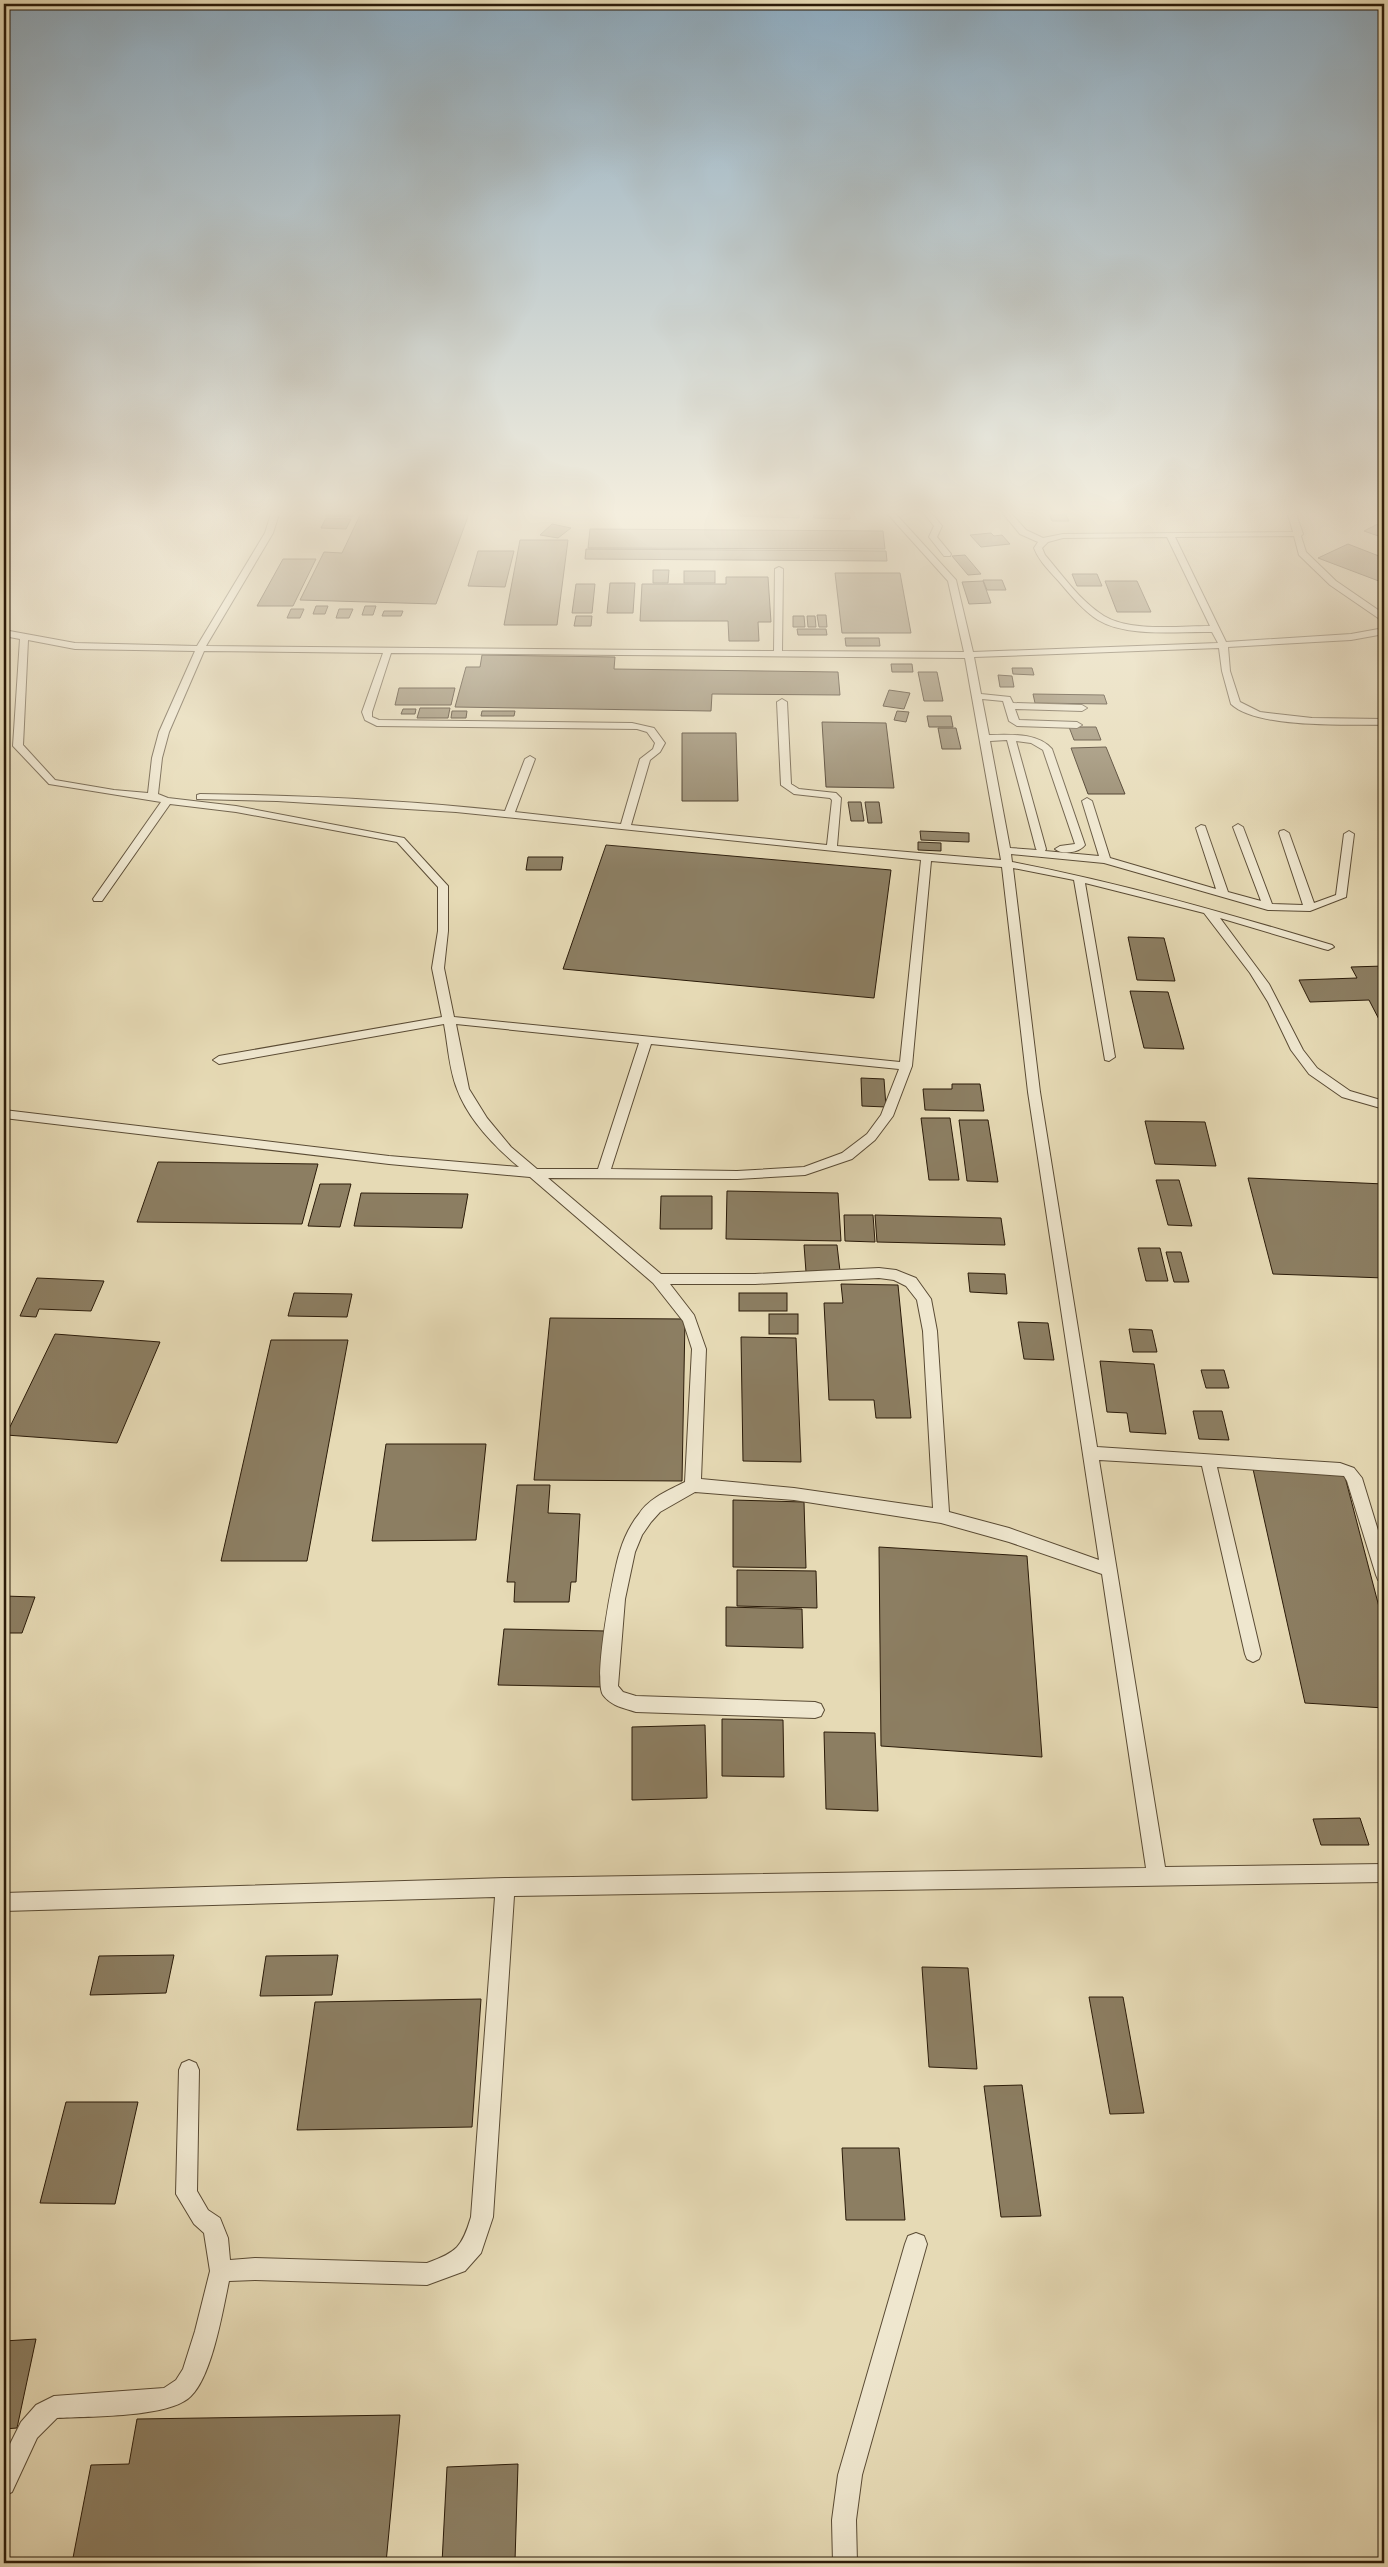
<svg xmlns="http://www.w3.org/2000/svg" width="1388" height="2567" font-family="'IM FELL English',serif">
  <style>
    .building { fill: #8c7e62; stroke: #2b1b09 }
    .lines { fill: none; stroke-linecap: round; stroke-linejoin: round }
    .service-casing { stroke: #5a4b34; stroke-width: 2 }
    .service { fill: #efe7cf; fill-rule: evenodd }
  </style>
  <rect width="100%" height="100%" fill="#e6dab5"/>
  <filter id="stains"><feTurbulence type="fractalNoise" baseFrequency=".004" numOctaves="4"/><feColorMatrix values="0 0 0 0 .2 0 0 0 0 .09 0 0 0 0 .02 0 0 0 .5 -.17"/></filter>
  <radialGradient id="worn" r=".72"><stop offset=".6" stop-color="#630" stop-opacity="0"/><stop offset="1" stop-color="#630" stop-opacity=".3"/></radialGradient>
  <!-- building -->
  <g class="building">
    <path d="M 328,511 L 355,511 L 352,517 L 325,516 Z"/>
    <path d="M 362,511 L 470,511 L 436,604 L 300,600 L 324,552 L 342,553 Z"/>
    <path d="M 741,511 L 800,511 L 799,518 L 740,516 Z"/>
    <path d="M 813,511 L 849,511 L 850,519 L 814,518 Z"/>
    <path d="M 1048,511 L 1064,511 L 1069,521 L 1052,521 Z"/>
    <path d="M 326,518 L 351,519 L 346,529 L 321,528 Z"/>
    <path d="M 1384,521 L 1384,538 L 1364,531 Z"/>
    <path d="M 552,524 L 571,528 L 558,538 L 540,535 Z"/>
    <path d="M 590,529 L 883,531 L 885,549 L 588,548 Z"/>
    <path d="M 991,533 L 994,536 L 1002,535 L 1010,544 L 981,547 L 970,535 Z"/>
    <path d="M 520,540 L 568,540 L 557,625 L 504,625 Z"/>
    <path d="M 1348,544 L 1384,558 L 1384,583 L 1318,558 Z"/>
    <path d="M 586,549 L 886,551 L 887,561 L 585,559 Z"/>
    <path d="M 478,551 L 514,551 L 505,587 L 468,586 Z"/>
    <path d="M 965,555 L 981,574 L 968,575 L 952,556 Z"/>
    <path d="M 283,559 L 316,559 L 293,606 L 257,606 Z"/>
    <path d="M 653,570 L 669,570 L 668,583 L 653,583 Z"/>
    <rect x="684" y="571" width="31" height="12"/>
    <path d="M 835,573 L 900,573 L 911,633 L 842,633 Z"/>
    <path d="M 1072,574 L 1097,574 L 1102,586 L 1077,586 Z"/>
    <path d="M 726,577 L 768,577 L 771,622 L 758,622 L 759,641 L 729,641 L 728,621 L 640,621 L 642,584 L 726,584 Z"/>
    <path d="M 983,580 L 1002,580 L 1006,590 L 987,590 Z"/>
    <path d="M 983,581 L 991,603 L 969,604 L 962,582 Z"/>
    <path d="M 1105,581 L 1137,581 L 1151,612 L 1117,612 Z"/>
    <path d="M 610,583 L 635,583 L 633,613 L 607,613 Z"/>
    <path d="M 576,584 L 595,584 L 592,613 L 572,613 Z"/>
    <path d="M 316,606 L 328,606 L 325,614 L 313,614 Z"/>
    <path d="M 365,606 L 376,606 L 373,615 L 362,615 Z"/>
    <path d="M 291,609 L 304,609 L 300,618 L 287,618 Z"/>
    <path d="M 339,609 L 353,609 L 349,618 L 336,618 Z"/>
    <path d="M 384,611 L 403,611 L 401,616 L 382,616 Z"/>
    <path d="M 817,615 L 826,615 L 827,627 L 819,627 Z"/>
    <path d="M 576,616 L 592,616 L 591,626 L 574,626 Z"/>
    <path d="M 793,616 L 804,616 L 805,627 L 793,627 Z"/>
    <path d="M 807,616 L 815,616 L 816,627 L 808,627 Z"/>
    <path d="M 797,629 L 826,629 L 827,635 L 798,635 Z"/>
    <path d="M 845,638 L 879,638 L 880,646 L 846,646 Z"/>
    <path d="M 482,655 L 615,657 L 614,669 L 838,672 L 840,695 L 712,694 L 711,711 L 455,707 L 466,667 L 480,667 Z"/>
    <path d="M 891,664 L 912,664 L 913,672 L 892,672 Z"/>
    <path d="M 1012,668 L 1032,668 L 1034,675 L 1013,674 Z"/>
    <path d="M 918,672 L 937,672 L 943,701 L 924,701 Z"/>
    <path d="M 998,675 L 1012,676 L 1014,687 L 1000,687 Z"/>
    <path d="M 399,688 L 455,688 L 451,705 L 395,705 Z"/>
    <path d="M 889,690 L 910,693 L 904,709 L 883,706 Z"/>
    <path d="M 1033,694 L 1104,695 L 1107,704 L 1035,703 Z"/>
    <path d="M 420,708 L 450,708 L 448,718 L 417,718 Z"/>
    <path d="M 403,709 L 416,709 L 415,714 L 401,714 Z"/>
    <path d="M 452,711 L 467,711 L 466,718 L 451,718 Z"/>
    <path d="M 482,711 L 515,711 L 514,716 L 481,716 Z"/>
    <path d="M 897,711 L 909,712 L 906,722 L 894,720 Z"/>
    <path d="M 927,716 L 951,716 L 953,727 L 929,727 Z"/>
    <path d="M 822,722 L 886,723 L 894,788 L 826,787 Z"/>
    <path d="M 1069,727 L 1096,727 L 1101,740 L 1074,740 Z"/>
    <path d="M 938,728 L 956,728 L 961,749 L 942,749 Z"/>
    <path d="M 682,733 L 736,733 L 738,801 L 682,801 Z"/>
    <path d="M 1106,747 L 1125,794 L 1088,794 L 1071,748 Z"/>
    <path d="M 848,802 L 861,802 L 864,821 L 851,821 Z"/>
    <path d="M 865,802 L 879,802 L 882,823 L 868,823 Z"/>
    <path d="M 920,831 L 969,833 L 969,842 L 921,840 Z"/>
    <path d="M 918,842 L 941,843 L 941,851 L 918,850 Z"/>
    <path d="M 606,845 L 891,870 L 874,998 L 563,969 Z"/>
    <path d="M 528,857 L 563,857 L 561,870 L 526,870 Z"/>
    <path d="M 1128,937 L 1164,938 L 1175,981 L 1137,980 Z"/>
    <path d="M 1384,966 L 1384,1029 L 1369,1000 L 1310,1002 L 1299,980 L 1357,978 L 1351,967 Z"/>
    <path d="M 1130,991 L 1168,992 L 1184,1049 L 1144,1048 Z"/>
    <path d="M 861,1078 L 884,1079 L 886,1107 L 862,1106 Z"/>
    <path d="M 952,1084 L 980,1084 L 984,1111 L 925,1110 L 923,1089 L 952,1089 Z"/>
    <path d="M 921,1118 L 950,1118 L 959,1180 L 929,1180 Z"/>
    <path d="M 959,1120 L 988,1120 L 998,1182 L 967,1181 Z"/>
    <path d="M 1145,1121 L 1205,1122 L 1216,1166 L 1155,1164 Z"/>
    <path d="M 158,1162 L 318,1164 L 302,1224 L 137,1222 Z"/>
    <path d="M 1248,1178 L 1384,1184 L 1384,1278 L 1273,1274 Z"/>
    <path d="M 1156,1180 L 1179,1180 L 1192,1226 L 1168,1225 Z"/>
    <path d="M 320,1184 L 351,1184 L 340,1227 L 308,1226 Z"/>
    <path d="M 727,1191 L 838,1193 L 841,1241 L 726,1239 Z"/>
    <path d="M 361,1193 L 468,1194 L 462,1228 L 354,1226 Z"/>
    <path d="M 661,1196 L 712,1196 L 712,1229 L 660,1229 Z"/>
    <path d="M 844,1215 L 873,1215 L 875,1242 L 845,1241 Z"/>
    <path d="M 875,1215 L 1001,1218 L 1005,1245 L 877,1242 Z"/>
    <path d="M 804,1245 L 837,1245 L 840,1271 L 806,1272 Z"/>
    <path d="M 1138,1248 L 1160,1248 L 1168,1281 L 1146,1281 Z"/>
    <path d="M 1166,1252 L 1181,1252 L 1189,1282 L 1174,1282 Z"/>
    <path d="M 968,1273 L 1005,1274 L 1007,1294 L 970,1292 Z"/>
    <path d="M 37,1278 L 104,1281 L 91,1311 L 39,1309 L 36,1317 L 20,1316 Z"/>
    <path d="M 841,1284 L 898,1285 L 911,1418 L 876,1418 L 874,1400 L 829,1400 L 824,1303 L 843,1303 Z"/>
    <path d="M 294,1293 L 352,1294 L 347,1317 L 288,1316 Z"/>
    <rect x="739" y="1293" width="48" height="18"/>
    <rect x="769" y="1314" width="29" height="20"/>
    <path d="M 550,1318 L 685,1319 L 682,1481 L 534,1480 Z"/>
    <path d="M 1018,1322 L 1048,1323 L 1054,1360 L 1024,1359 Z"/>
    <path d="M 1129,1329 L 1152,1330 L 1157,1352 L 1133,1352 Z"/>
    <path d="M 55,1334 L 160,1342 L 117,1443 L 6,1435 Z"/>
    <path d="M 741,1337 L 796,1338 L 801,1462 L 743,1461 Z"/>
    <path d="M 271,1340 L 348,1340 L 307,1561 L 221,1561 Z"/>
    <path d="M 1100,1361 L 1154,1364 L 1166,1434 L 1130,1432 L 1127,1413 L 1107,1412 Z"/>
    <path d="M 1201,1370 L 1224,1370 L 1229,1388 L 1206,1388 Z"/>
    <path d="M 1193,1411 L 1222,1411 L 1229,1440 L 1199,1439 Z"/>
    <path d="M 386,1444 L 486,1444 L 476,1540 L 372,1541 Z"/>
    <path d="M 1253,1469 L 1344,1473 L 1384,1626 L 1384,1708 L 1305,1703 Z"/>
    <path d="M 517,1485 L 550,1485 L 548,1513 L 580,1514 L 576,1582 L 571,1582 L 569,1602 L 514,1602 L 515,1582 L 507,1582 Z"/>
    <path d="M 733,1500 L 804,1502 L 806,1568 L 733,1567 Z"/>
    <path d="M 879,1547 L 1027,1556 L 1042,1757 L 881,1746 Z"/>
    <path d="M 737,1570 L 816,1571 L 817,1608 L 737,1606 Z"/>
    <path d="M 4,1596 L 35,1597 L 22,1633 L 4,1633 Z"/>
    <path d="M 726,1607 L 802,1609 L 803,1648 L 726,1646 Z"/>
    <path d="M 504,1629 L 607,1631 L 604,1687 L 498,1685 Z"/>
    <path d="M 722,1719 L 783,1720 L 784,1777 L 722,1776 Z"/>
    <path d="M 705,1725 L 707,1798 L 632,1800 L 632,1727 Z"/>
    <path d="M 824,1732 L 875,1733 L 878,1811 L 826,1809 Z"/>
    <path d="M 1360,1818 L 1369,1845 L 1321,1845 L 1313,1819 Z"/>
    <path d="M 174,1955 L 166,1993 L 90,1995 L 99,1956 Z"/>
    <path d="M 338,1955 L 332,1995 L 260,1996 L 266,1956 Z"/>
    <path d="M 922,1967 L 968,1968 L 977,2069 L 929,2067 Z"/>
    <path d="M 1089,1997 L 1123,1997 L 1144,2113 L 1110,2114 Z"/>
    <path d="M 481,1999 L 472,2127 L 297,2130 L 315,2002 Z"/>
    <path d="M 1022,2085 L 1041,2216 L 1001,2217 L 984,2086 Z"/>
    <path d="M 66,2102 L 138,2102 L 115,2204 L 40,2203 Z"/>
    <path d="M 842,2148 L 899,2148 L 905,2220 L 846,2220 Z"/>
    <path d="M 36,2339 L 17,2428 L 4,2429 L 4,2341 Z"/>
    <path d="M 400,2415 L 386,2563 L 72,2563 L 91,2465 L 129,2464 L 137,2419 Z"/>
    <path d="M 518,2464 L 515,2561 L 442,2563 L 447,2467 Z"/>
  </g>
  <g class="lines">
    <!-- service casing -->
    <g class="service-casing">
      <g id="service">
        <path d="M 272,511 L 280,511 L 273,533 L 206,646 L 774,651 L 775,569 L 779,567 L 783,569 L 782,651 L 964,652 L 948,581 L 885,511 L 893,511 L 956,580 L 973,652 L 1218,643 L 1212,632 C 1179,631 1127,638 1098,620 C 1084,611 1072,597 1062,585 C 1052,573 1039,562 1034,548 L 1038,542 L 1020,534 L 1001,511 L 1009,511 L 1026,530 L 1043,538 L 1063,534 L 1293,532 L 1287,511 L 1295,511 L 1303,534 L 1301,536 L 1306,552 L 1336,581 L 1384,614 L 1384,620 L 1381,620 L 1330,585 L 1299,555 L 1294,536 L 1175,537 L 1226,642 L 1351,634 L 1384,628 L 1384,634 L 1351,640 L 1228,647 L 1230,671 L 1240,702 L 1260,712 L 1312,718 L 1384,719 L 1384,725 C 1348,724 1257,729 1231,704 L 1222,671 L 1219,648 L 974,657 L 981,694 L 1010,697 L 1013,703 L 1082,705 L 1087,708 L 1082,711 L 1015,709 L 1019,720 L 1077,722 L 1082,725 L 1077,728 L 1017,726 L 1009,721 L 1003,701 L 982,699 L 989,735 C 1010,735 1037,732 1052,749 L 1085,845 C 1079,853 1062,855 1055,849 L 1060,846 L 1075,844 L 1043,750 L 1031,743 L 1016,741 L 1046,849 L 1045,851 L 1099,856 L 1082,801 L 1087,798 L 1092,801 L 1110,858 L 1216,889 L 1196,828 L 1201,825 L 1205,826 L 1228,892 L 1261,901 L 1233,827 L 1238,824 L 1243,827 L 1272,904 L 1303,905 L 1279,833 L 1280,831 L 1284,830 L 1289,833 L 1314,903 L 1336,895 L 1344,834 L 1349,831 L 1354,834 L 1346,897 L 1310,911 L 1268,910 L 1104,863 L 1011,854 L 1012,862 C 1121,883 1226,913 1332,945 L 1334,947 L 1328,950 L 1324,949 L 1220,918 L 1269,984 L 1303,1050 L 1317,1068 L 1350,1091 L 1384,1101 L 1384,1109 L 1342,1097 L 1309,1074 L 1291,1050 L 1268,1002 L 1250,973 L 1204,913 L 1085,883 L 1115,1057 L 1109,1061 L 1105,1060 L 1074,880 L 1013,868 L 1040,1092 L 1097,1447 L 1340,1463 L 1354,1468 L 1362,1478 L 1384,1550 L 1384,1582 L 1378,1580 L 1376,1575 L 1347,1481 L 1344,1476 L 1217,1467 L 1261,1654 L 1259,1659 L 1253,1662 L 1247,1659 L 1245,1654 L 1202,1466 L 1099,1460 L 1165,1867 L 1384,1864 L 1384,1882 L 514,1896 L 493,2217 L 481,2253 L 465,2271 L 427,2285 L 255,2280 L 229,2281 C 223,2310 212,2376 191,2396 C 170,2418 89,2416 57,2418 L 37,2438 L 12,2492 L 4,2496 L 4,2456 L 21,2422 L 36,2405 L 54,2396 L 164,2388 L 176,2380 L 183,2369 L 195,2331 L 210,2271 L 204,2233 L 194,2224 L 176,2194 L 179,2070 L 182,2063 L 189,2060 L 196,2063 L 199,2070 L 197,2191 L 208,2210 L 220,2218 L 228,2238 L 230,2260 L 255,2258 L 427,2263 C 457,2252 462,2247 471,2217 L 495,1897 L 4,1911 L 4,1893 L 505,1878 L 1146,1868 L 1102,1574 L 1009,1542 L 941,1523 L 794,1500 L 695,1492 L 660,1512 L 651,1522 L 642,1535 L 635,1552 L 625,1599 L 618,1686 L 623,1692 L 636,1696 L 815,1702 L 821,1704 L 824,1710 L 821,1716 L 815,1718 L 636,1712 C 624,1708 611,1706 603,1695 C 593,1679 613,1572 620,1551 C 624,1538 630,1525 639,1514 C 649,1498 669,1490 685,1482 L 692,1349 L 683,1321 L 653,1283 L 530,1177 L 389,1164 L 4,1118 L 4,1110 L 389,1156 L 519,1167 C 495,1147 468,1119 457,1089 C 449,1069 448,1045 444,1024 L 219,1064 L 213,1060 L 219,1056 L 442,1017 L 432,968 L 438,931 L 438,887 L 397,842 L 236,812 L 170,804 L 102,901 L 94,901 L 93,899 L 161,802 L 49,784 L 13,746 L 20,639 L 4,636 L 4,630 L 75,643 L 197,646 L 265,533 ZM 1167,537 L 1210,626 C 1180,626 1130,632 1104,616 C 1080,601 1063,576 1045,555 L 1042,548 L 1048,542 L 1063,538 ZM 28,640 L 75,649 L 195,651 L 159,732 L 152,758 L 148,793 L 114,790 L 55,780 L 23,745 ZM 204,651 L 383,653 L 362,712 L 365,720 L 377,726 L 637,729 L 647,732 L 655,743 L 653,749 L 640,759 L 621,824 L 515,812 L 535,759 L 530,756 L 525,759 L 505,811 C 404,800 302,795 200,794 L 197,795 L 197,799 L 277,801 L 456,812 L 921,860 L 900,1062 L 454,1017 L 444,968 L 448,931 L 448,886 L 404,838 L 236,806 L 168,798 L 158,794 L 162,758 L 169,732 ZM 391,653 L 965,658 L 1001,860 L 837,846 L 841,798 L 836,793 L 799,789 L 791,784 L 787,702 L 782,699 L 777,702 L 781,785 L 794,794 L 830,798 L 832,800 L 827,845 L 631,825 L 650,760 L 660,752 L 665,743 L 654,728 L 632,723 L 379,720 L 372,717 L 372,712 ZM 1007,740 L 1036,849 L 1037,850 L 1010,848 L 990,741 ZM 931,861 L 1002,867 L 1028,1092 L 1099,1560 L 1009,1528 L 949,1512 L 937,1331 L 931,1299 L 916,1278 L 896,1270 L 879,1268 L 755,1274 L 661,1274 L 548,1178 L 737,1179 L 805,1175 L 852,1159 L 875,1140 L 893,1116 L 912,1066 ZM 456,1024 L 639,1043 L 598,1169 L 537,1169 L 511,1147 L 487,1118 L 469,1089 ZM 651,1044 L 899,1069 L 881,1115 L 867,1134 L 842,1153 L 804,1167 L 737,1171 L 611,1169 ZM 879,1278 L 894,1280 L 906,1286 L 917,1300 L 923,1331 L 933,1508 L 794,1488 L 701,1479 L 706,1349 L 694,1315 L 670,1284 L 755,1284 Z"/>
        <path d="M 922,511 L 930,511 L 942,526 L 937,537 L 951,554 L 950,556 L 944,556 L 929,537 L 934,526 Z"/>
        <path d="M 916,2233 L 924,2236 L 927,2244 L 862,2475 L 856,2520 L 857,2563 L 833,2563 L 832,2520 L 838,2475 L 905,2244 L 908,2236 Z"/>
      </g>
    </g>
    <!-- service -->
    <use href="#service" class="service"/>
  </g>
  <!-- sky -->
  <linearGradient id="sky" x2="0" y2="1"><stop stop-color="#8da9bc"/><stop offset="0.59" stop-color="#f4eede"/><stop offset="1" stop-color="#f4eede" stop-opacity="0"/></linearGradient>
  <rect width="1388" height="870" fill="url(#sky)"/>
  <!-- margin -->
  <rect width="1388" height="2567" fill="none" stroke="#e6dab5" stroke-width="20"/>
  <rect x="5" y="5" width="1378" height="2557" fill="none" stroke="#2b1b09" stroke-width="2.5"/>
  <rect x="10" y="10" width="1368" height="2547" fill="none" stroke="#2b1b09"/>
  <rect width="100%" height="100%" filter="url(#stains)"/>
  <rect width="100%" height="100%" fill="url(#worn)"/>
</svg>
